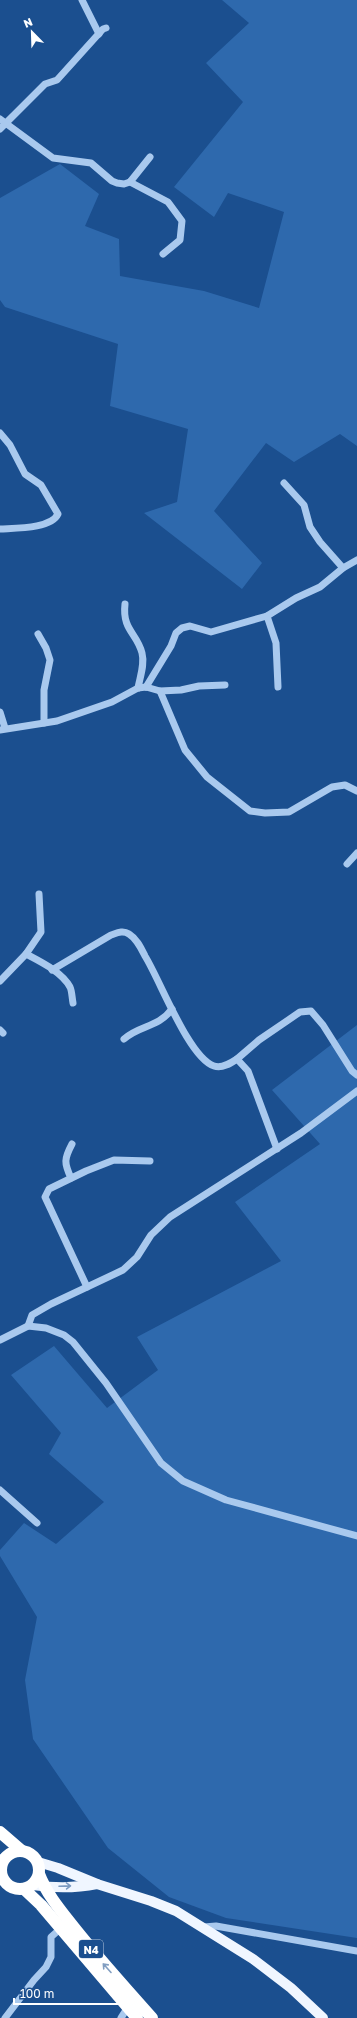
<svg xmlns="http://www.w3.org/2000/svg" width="357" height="2018" font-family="'Golos Text',sans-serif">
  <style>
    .green { fill: #2e69ad }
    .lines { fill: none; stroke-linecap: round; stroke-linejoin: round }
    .minor { stroke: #a9c9ee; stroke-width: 7 }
    .major { stroke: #f0f6ff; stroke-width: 10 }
    .highway { stroke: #fff; stroke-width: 12 }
    .oneway { stroke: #7b9ac1 }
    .oneway2 { stroke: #829ec1 }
    .labels { text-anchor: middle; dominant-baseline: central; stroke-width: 4; stroke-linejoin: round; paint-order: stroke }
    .shield { fill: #1b4f8f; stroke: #bbcadd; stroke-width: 1 }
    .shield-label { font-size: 11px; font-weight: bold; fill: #fff }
  </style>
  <rect width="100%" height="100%" fill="#1b4f8f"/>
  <!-- green -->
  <g class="green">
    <path d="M 222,0 L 357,0 L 357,446 L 340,434 L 294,462 L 266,443 L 214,511 L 262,563 L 242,589 L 144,513 L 177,502 L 188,429 L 110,406 L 118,344 L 5,307 L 0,300 L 0,198 L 60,164 L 99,194 L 85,226 L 119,239 L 120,276 L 204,291 L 259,308 L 284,212 L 228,193 L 214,217 L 174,187 L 243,102 L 206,63 L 249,23 Z"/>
    <path d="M 357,1025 L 357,1938 L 226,1918 L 169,1897 L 108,1848 L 33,1739 L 25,1680 L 37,1617 L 0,1556 L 0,1550 L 24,1523 L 56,1544 L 104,1502 L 49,1454 L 61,1433 L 11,1375 L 54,1346 L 107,1408 L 158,1370 L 137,1337 L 281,1261 L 235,1202 L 320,1144 L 272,1090 Z"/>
  </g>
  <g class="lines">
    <!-- minor -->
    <g class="minor">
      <path d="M 82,0 L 99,34"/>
      <path d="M 0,119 L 53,158 L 91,163 L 112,181 L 117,183 L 124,184 L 130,182 L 150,157"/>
      <path d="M 0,129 L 45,84 L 57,80 L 103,29 L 106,28"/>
      <path d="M 130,182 L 168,202 L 182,221 L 180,240 L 163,254"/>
      <path d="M 0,433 L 10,445 L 25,474 L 41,485 L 58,514 C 51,529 15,528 0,529"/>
      <path d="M 284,483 L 304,505 L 310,527 L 320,542 L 343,568"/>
      <path d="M 125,604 C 122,630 137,633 142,653 C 145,664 140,677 138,688"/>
      <path d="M 267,616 L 276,643 L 278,687"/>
      <path d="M 38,634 L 46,648 L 50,660 L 44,690 L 44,723"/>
      <path d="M 146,687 L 171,646 L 176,633 L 182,628 L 190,626 L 211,632 L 267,616 L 296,598 L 320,587 L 343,568 L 357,560"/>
      <path d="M 160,691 L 181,690 L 199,686 L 225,685"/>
      <path d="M 0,712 L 5,728"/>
      <path d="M 0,730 L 57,721 L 112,702 L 138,688 L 146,687 L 160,691 L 185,750 L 207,777 L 250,811 L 265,813 L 289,812 L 332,787 L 345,785 L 357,791"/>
      <path d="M 347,864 L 357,853"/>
      <path d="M 26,954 C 41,962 62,972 70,987 C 72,991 72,998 73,1003"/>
      <path d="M 52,970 L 111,935 C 117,933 123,930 129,934 C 137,939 141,948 145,956 C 160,980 189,1058 214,1066 C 222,1069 231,1063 237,1059 L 248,1071 L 277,1149"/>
      <path d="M 0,981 L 26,954 L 41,932 L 39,894"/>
      <path d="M 0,1030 L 3,1033"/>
      <path d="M 124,1039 C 139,1025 158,1028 172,1009"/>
      <path d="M 237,1059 L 259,1040 L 300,1012 L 311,1011 L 323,1025 L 352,1071 L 357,1075"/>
      <path d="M 71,1178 C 64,1163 64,1159 72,1144"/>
      <path d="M 87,1287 L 45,1197 L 49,1189 L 86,1171 L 114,1160 L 150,1161"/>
      <path d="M 28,1326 L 46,1328 L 64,1335 L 73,1342 L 106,1383 L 161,1463 L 183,1481 L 226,1500 L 357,1536"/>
      <path d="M 0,1340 L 28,1326 L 32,1315 L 51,1304 L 123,1270 L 137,1257 L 151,1235 L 170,1217 L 301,1133 L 357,1091"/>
      <path d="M 0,1490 L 37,1523"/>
      <path d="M 0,1858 L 8,1855"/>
      <path d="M 0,1880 L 4,1881"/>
      <path d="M 204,1927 L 216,1926 L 357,1951"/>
      <path d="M 5,2018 L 34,1980 L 46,1967 L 51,1957 L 51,1937 L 60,1929"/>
      <path d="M 121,2018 L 128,2007"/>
    </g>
    <!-- major -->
    <g class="major">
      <path d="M 38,1862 L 58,1868 L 97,1884 L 151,1901 L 176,1911 L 253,1959 L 291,1988 L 323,2018"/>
      <path d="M 33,1885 C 53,1888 77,1888 97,1884"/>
    </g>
    <!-- highway -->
    <g class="highway">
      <path d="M 0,1832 L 22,1851"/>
      <circle cx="20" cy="1870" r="19"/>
      <path d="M 39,1874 C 47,1895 62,1912 76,1930 C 100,1960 126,1989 152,2018"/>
      <path d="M 24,1889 L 41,1905 L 137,2018"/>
    </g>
  </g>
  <!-- one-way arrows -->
  <defs><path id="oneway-shaft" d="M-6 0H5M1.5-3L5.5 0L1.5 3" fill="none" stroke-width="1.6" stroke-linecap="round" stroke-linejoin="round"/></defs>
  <use class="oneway" href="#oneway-shaft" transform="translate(65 1886) rotate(-2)"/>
  <use class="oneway2" href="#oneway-shaft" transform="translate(107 1968) rotate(-132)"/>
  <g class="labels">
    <!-- shield labels -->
    <rect class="shield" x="79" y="1940" width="24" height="18" rx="3"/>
    <g class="shield-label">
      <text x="91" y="1949">N4</text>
    </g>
  </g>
  <!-- north arrow -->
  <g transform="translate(32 32) rotate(337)" stroke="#1b4f8f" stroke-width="3" paint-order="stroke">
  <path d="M0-3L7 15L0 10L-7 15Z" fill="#ffffff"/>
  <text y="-6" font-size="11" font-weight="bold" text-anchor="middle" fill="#ffffff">N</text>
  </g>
  <!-- scale -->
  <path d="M14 1998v6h107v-6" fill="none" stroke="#ffffff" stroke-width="2"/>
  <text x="20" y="1998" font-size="12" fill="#ffffff" stroke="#1b4f8f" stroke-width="3" paint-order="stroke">100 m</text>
</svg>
